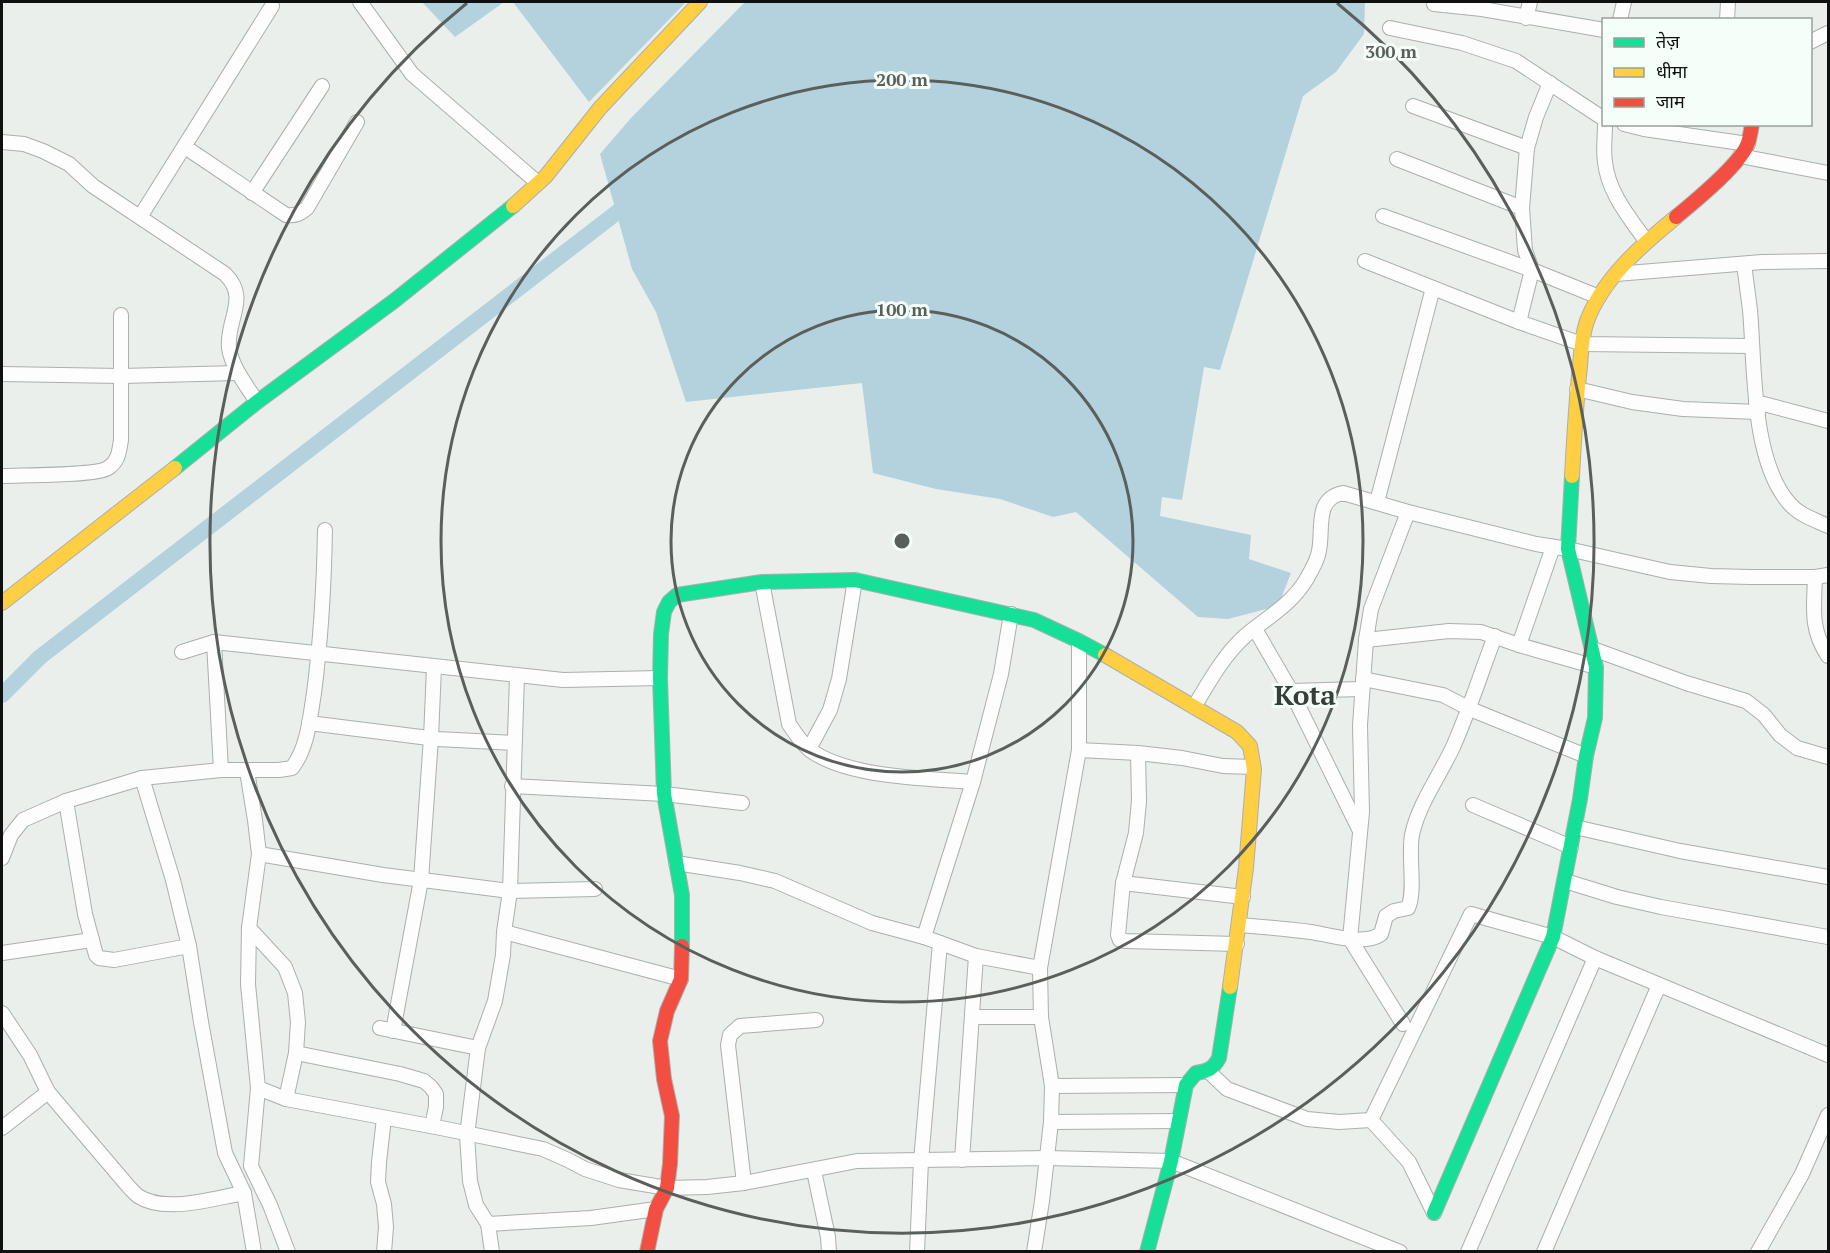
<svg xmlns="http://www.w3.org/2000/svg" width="1830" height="1253" font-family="'PT Serif','Noto Sans Devanagari',serif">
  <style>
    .water { fill: #b3d2dd }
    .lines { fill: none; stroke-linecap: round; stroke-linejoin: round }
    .canal { stroke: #b3d2dd; stroke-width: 16 }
    .street-casing { stroke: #abafad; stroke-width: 16 }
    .fast-casing { stroke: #abafad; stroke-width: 16 }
    .slow-casing { stroke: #abafad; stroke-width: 16 }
    .jam-casing { stroke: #abafad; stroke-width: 16 }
    .street { stroke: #fcfdfc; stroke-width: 14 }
    .fast { stroke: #16e098; stroke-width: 14 }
    .slow { stroke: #ffcf43; stroke-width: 14 }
    .jam { stroke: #f24e42; stroke-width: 14 }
    .ring { fill: none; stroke: #5b5f5c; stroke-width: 3 }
    .labels { text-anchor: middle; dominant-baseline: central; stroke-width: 6; stroke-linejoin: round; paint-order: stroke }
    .town-label { font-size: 28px; font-weight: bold; fill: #363e3a; stroke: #f5fff9 }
    .centre { fill: #5b5f5c; stroke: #f5fff9; stroke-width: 3 }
    .ring-label { font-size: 18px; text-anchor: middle; font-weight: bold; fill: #5b5f5c; stroke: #f5fff9; stroke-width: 6; stroke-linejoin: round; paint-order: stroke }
  </style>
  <rect width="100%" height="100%" fill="#eaefec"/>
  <!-- water -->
  <g class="water">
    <path d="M 422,2 L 504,2 L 455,37 Z"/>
    <path d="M 513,2 L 686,2 L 589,102 Z"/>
    <path d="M 745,2 L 1365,2 L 1364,34 L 1336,72 L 1303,96 L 1220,370 L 1204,367 L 1182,500 L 1162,497 L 1160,516 L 1251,535 L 1249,559 L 1291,573 L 1278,606 L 1228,619 L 1198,617 L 1076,512 L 1053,517 L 1000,499 L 936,489 L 873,473 L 862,383 L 686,402 L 656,312 L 632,269 L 600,154 L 631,118 Z"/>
  </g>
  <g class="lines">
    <!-- canal -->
    <path class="canal" d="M 2,695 L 40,657 L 633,200"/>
    <!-- street casing -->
    <g class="street-casing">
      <g id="street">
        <path d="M 360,2 L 412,74 L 538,183"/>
        <path d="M 1434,4 L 1482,9 L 1604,30"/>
        <path d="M 1526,18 L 1530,2"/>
        <path d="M 1620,20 L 1624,2"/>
        <path d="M 1727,20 L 1728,2"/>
        <path d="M 1390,28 L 1462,43 L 1516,61 L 1604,119"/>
        <path d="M 1810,42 L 1828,33"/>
        <path d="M 1413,106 L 1527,148"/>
        <path d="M 1605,124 C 1605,137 1603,150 1605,162 C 1608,192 1629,217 1646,241"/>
        <path d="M 1624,124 L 1644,129 L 1748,144"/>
        <path d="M 2,142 L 24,144 L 43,151 L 69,164 L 93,186 L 225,274 C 250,298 226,320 229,348 C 232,368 247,386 257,402"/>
        <path d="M 185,147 L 286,215 C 295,216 300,214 307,208 L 357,122"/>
        <path d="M 1740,156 L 1828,173"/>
        <path d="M 1397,159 L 1522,208"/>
        <path d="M 252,193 L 322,86"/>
        <path d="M 1383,216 L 1532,270 L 1599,297"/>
        <path d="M 140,217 L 272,6"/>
        <path d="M 1365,261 L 1519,322 L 1582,344 L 1752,346"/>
        <path d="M 1744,264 C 1746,280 1748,295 1750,310 C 1755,366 1751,459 1789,503 C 1799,515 1815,520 1828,526"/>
        <path d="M 1616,274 L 1762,262 L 1828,261"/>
        <path d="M 1519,322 L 1532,270 L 1525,250 L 1522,208 L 1527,148 L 1536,117 L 1550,83"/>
        <path d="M 2,374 L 121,376 L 238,373"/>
        <path d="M 1577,389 L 1632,402 L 1683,409 L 1758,412"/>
        <path d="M 1756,402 L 1828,421"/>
        <path d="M 2,476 C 21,475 96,476 108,468 C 119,461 119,451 121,440 L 121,315"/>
        <path d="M 1377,502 L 1433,288"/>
        <path d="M 1815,577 C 1814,608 1810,629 1828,656"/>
        <path d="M 762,582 L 789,724 C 795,733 801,743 810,750 C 848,778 926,778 973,782"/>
        <path d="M 1255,629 L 1291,691 L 1360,831"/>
        <path d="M 1366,640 L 1449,631 L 1481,632 L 1519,645 L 1596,667"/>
        <path d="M 214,642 L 221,770"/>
        <path d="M 1519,645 L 1553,547"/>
        <path d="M 1593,649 L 1686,683 L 1746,701 L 1764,715 L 1780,735 L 1797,748 L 1828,757"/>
        <path d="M 182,652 L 214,642 L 563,680 L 660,678"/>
        <path d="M 1363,679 L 1443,695 L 1470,709 L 1586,756"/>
        <path d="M 1291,691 L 1361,689"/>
        <path d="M 1194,707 C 1209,682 1223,656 1245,636 C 1266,618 1291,605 1306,580 C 1310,573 1316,563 1318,555 C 1325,533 1312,499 1343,493 L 1408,512 L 1536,544 L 1568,549 L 1670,572 L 1711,576 L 1750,577 L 1815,577 L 1828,575"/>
        <path d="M 309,723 L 437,739 L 514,743"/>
        <path d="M 809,749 L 830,710 L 839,679 L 855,580"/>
        <path d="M 1079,750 L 1138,753 L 1182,758 L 1223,766 L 1253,767"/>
        <path d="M 1138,753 L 1139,801 L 1136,833 L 1123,883 L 1118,935 L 1120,940 L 1126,941 L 1237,944"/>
        <path d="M 247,771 L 255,820 L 259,854 L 249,928 L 248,984 L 258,1088 L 251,1166 L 270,1205 L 288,1252"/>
        <path d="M 142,778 L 173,880 L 189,946 L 201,1022 L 225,1153 L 244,1193 L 254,1252"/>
        <path d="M 512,786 L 664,794 L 742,803"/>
        <path d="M 66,801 L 85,914 L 96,955 L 99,958 L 114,960 L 189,946"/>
        <path d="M 1473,805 L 1571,847"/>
        <path d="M 1575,827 L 1680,851 L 1828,877"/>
        <path d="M 259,854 L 383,875 L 510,891 L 595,889"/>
        <path d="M 2,858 L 11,835 L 23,820 L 66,801 L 142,778 L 221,770 L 279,770 L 292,768 C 308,747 310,717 314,693 C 321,639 324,585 325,530"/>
        <path d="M 676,863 L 740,873 L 775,881 L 872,923 L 924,937 L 976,956 L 1040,968"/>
        <path d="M 1565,881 L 1617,897 L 1661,907 L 1828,937"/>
        <path d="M 1123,883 L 1243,897"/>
        <path d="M 1240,925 C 1264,927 1287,929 1311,932 C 1330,935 1364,946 1381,934 L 1386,916 L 1394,911 L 1408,908 C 1416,891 1408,855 1412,835 C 1418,805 1440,775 1453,747 C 1469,711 1481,673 1495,636"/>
        <path d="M 249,928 L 285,967 L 295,993 L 298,1022 L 296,1053 L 286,1099"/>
        <path d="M 504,932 L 681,979"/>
        <path d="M 924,937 L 973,782 L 1001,674 L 1011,614"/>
        <path d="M 2,953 L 92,940"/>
        <path d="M 2,1013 L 30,1055 L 48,1092 L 128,1186 C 131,1189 134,1193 138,1196 C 165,1214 214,1198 244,1193"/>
        <path d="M 972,1017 L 1041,1017"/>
        <path d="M 1403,1024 L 1350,939 L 1362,812 L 1360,725 L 1366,640 L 1371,609 L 1408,512"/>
        <path d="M 380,1028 L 478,1048"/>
        <path d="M 393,1031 L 421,880 L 431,738 L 434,667"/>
        <path d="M 296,1053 L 400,1074 L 424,1081 L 431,1087 L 436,1094 L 436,1107 L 432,1126"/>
        <path d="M 1208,1071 L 1227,1089 L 1307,1119 L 1339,1122 L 1371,1120"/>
        <path d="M 1052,1086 L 1186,1085"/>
        <path d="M 258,1088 L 286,1099 L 441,1128 L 543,1149 L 568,1160 L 585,1169 L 619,1180 L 667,1188 L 707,1187 L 744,1183 L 857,1161 L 1047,1158 L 1171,1161 L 1400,1252"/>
        <path d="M 1051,1122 L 1179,1121"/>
        <path d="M 2,1128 L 48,1092"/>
        <path d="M 962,1160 L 976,956"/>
        <path d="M 814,1171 L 828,1237 L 829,1252"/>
        <path d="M 744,1183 L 728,1045 L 730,1035 L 740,1026 L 816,1020"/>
        <path d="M 1434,1213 L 1409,1162 L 1371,1120 L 1471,914 L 1553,937 L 1595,958 L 1828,1055"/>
        <path d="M 488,1224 L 591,1218 L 656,1209"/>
        <path d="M 384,1252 L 386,1227 L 384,1204 L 378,1182 L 379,1162 L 384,1118"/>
        <path d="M 492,1252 L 488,1224 L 476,1205 L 470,1181 L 467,1135 L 478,1048 L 495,1001 L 503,955 L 504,932 L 510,891 L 517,676"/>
        <path d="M 917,1252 L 921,1161 L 940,943"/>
        <path d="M 1034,1252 L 1042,1201 L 1051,1122 L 1052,1086 L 1041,1017 L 1040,968 L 1079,750 L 1079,641"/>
        <path d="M 1468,1252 L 1595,958"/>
        <path d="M 1544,1252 L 1659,985"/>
        <path d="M 1758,1252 L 1802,1174 L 1828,1115"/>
      </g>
    </g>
    <!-- fast casing -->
    <g class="fast-casing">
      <g id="fast">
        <path d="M 175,468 L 257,402 L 394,301 L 513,206"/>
        <path d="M 682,946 L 682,895 L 664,794 L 660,678 L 661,634 L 664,612 L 669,602 L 677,595 L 762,582 L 855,580 L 1034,620 L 1079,641 L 1105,655"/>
        <path d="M 1434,1213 L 1553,937 L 1580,799 L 1586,756 L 1595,718 L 1596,667 L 1568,549 L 1572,476"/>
        <path d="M 1147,1252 L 1171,1161 L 1186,1085 L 1196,1073 C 1208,1071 1213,1069 1219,1058 L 1230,987"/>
      </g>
    </g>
    <!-- slow casing -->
    <g class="slow-casing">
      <g id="slow">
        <path d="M 513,206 L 546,176 L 600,108 L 700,2"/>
        <path d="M 1572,476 C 1574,439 1576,402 1580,366 C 1581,351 1582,335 1587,321 C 1603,278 1642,245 1676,217"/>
        <path d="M 2,603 L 175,468"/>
        <path d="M 1105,655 L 1237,732 L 1250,746 L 1254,769 L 1246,868 L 1230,987"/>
      </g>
    </g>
    <!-- jam casing -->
    <g class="jam-casing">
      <g id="jam">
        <path d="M 1676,217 C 1694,202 1741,164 1748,143 C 1750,137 1751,130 1752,124"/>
        <path d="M 647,1252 L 656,1209 L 667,1188 L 670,1164 L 672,1116 L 664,1079 L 660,1041 L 667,1011 L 681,979 L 682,946"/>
      </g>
    </g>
    <!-- street -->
    <use href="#street" class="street"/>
    <!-- fast -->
    <use href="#fast" class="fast"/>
    <!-- slow -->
    <use href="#slow" class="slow"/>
    <!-- jam -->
    <use href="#jam" class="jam"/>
  </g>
  <!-- distance rings -->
  <g class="ring">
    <circle cx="902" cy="541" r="231"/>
    <circle cx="902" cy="541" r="461"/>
    <path d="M1337 3A692 692 0 1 1 467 3"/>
  </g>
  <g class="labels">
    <!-- town labels -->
    <g class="town-label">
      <text x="1305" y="694">Kota</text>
    </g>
  </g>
  <circle cx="902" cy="541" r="9" class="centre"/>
  <g class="ring-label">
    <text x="1391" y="58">300 m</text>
    <text x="902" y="86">200 m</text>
    <text x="902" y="316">100 m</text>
  </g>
  <!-- border -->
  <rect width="1830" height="1253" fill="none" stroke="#0e110f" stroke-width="6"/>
  <!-- legend -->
  <rect x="1602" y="18" width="210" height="108" fill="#f5fff9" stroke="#99a09b" stroke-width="1.5"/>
  <rect x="1614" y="38" width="30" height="9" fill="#16e098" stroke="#99a09b" stroke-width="1.5"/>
  <text x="1656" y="48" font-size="18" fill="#0e110f">तेज़</text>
  <rect x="1614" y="68" width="30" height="9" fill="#ffcf43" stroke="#99a09b" stroke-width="1.5"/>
  <text x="1656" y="78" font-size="18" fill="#0e110f">धीमा</text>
  <rect x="1614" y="98" width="30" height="9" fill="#f24e42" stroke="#99a09b" stroke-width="1.5"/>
  <text x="1656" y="108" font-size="18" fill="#0e110f">जाम</text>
</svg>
